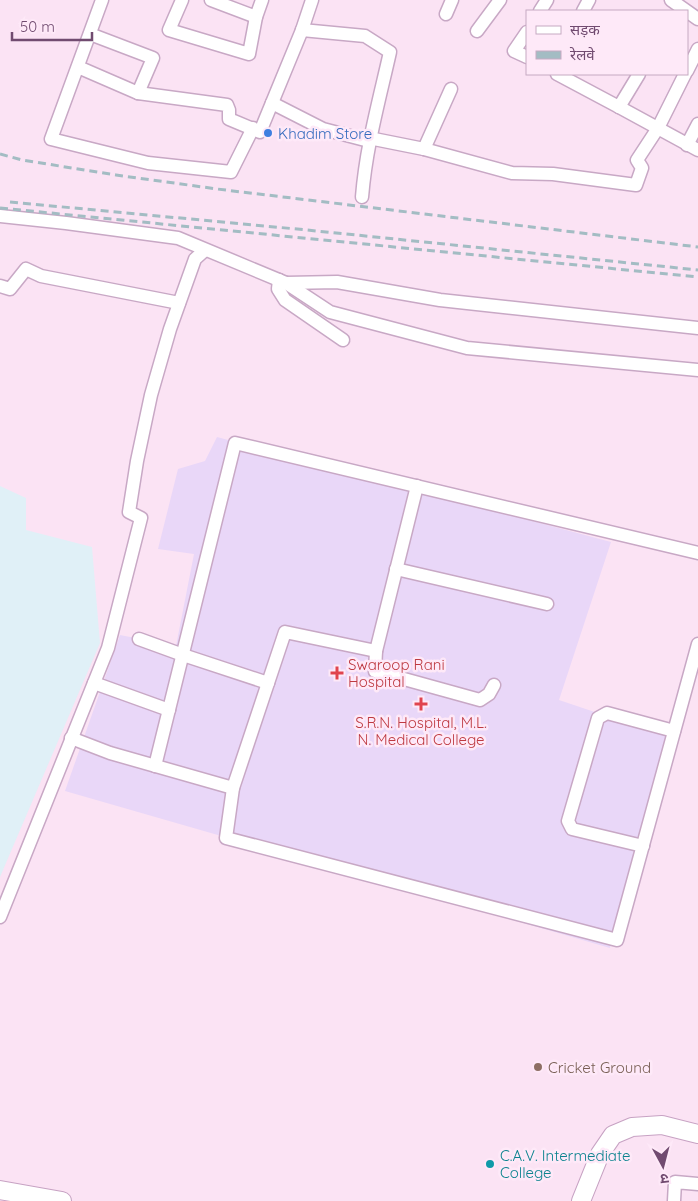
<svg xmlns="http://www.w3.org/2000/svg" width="698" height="1201" font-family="Quicksand,'Noto Sans Devanagari',sans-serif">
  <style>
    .education { fill: #e0f0f7 }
    .medical { fill: #e9d7f8 }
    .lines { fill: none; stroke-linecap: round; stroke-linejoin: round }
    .street-casing { stroke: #c8a8c5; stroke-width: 15 }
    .secondary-casing { stroke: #c7a2c3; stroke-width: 20 }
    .street { stroke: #fff; stroke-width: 12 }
    .secondary { stroke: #fff; stroke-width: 18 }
    .rail { stroke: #a3bcc3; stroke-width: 3; stroke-dasharray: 8 5; stroke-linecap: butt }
    .shop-dot { fill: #3f7fe0; stroke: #fee9f8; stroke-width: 2 }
    .health-dot { fill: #e0444e; stroke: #fee9f8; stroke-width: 2 }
    .education-dot { fill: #8d6e63; stroke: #fee9f8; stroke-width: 2 }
    .culture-dot { fill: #0f9aa8; stroke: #fee9f8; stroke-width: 2 }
    .labels { text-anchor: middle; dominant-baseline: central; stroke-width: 5; stroke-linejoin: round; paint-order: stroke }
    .shop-label { font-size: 15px; fill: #366cbe; stroke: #fee9f8; text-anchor: start }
    .health-label { font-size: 15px; fill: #be3a42; stroke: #fee9f8; text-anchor: start }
    .education-label { font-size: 15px; fill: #785e54; stroke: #fee9f8; text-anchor: start }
    .culture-label { font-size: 15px; fill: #0d838f; stroke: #fee9f8; text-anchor: start }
  </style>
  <rect width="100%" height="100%" fill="#fbe3f4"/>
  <!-- education -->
  <path class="education" d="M 0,486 L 26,498 L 26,530 L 92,547 L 100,643 L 0,877 Z"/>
  <!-- medical -->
  <path class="medical" d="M 217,437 L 611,542 L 559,700 L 666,736 L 610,948 L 65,791 L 120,635 L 176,646 L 194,554 L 158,549 L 178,469 L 205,461 Z"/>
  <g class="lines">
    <!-- street casing -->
    <g class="street-casing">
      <g id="street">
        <path d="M 102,0 L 51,139 L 148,163 L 231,172 L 253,128"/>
        <path d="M 182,0 L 169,30 L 249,54 L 256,17"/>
        <path d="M 211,0 L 256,17 L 262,0"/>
        <path d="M 671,0 L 698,19"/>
        <path d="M 540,11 L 547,0"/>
        <path d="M 583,11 L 589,0"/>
        <path d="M 446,14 L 452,0"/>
        <path d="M 302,30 L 365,36 L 390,52 C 379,101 366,147 362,197"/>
        <path d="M 477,31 L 500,0"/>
        <path d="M 527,32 L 514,51 L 527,57"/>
        <path d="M 90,34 L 153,58 L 138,93"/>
        <path d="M 78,67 L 138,93 L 227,105 L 229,110 L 229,119 L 260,132 L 302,30 L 312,0"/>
        <path d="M 687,71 L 698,49"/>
        <path d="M 557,74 L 619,107 L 698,150"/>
        <path d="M 272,103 L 323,129 L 369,141"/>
        <path d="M 619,107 L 639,74"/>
        <path d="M 369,138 L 424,149 L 512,173 L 553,174 L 636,185 L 642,168 L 637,160 L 658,128 L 685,74"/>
        <path d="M 687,145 L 698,124"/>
        <path d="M 424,149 L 451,89"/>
        <path d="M 0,216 L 66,223 L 178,238 L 286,283 L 330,312 L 467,348 L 698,370"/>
        <path d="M 279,280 L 278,289 L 285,300 L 343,340"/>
        <path d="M 286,283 L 337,282 L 440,300 L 698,328"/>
        <path d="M 0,286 L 10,289 L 26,269 L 41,276 L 179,303"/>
        <path d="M 396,569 L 547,604"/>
        <path d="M 139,639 L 183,655 L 268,683"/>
        <path d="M 376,651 L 417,486"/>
        <path d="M 94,683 L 169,710"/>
        <path d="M 494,685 L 489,694 L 480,700 L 375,671 L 376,651 L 285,632 L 233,788 L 226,838 L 617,940 L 698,644"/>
        <path d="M 71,738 L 110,753 L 233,788"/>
        <path d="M 155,766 L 235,443 L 698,553"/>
        <path d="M 643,846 L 572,829 L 568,821 L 598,718 L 607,713 L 674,731"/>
        <path d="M 0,917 L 108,648 L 141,518 L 129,512 L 137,461 L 151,395 L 170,329 L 195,259 L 205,250"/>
        <path d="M 674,1201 L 675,1182 L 698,1184"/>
      </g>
    </g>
    <!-- secondary casing -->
    <g class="secondary-casing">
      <g id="secondary">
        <path d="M 0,1190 L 62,1201"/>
        <path d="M 581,1201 L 600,1154 L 613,1135 L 632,1127 L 662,1125 L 698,1134"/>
      </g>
    </g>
    <!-- street -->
    <use href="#street" class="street"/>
    <!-- secondary -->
    <use href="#secondary" class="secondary"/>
    <!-- rail -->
    <g class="rail">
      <path d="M 0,154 L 22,160 L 116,175 L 217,189 L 698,247"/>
      <path d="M 10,202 L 307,230 L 698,270"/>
      <path d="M 0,208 L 698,277"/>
    </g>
  </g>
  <!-- markers -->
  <circle class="shop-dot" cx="268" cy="133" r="5"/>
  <g class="health-dot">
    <path d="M334.5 665.5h5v5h5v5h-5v5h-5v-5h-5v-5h5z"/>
    <path d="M418.5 696.5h5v5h5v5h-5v5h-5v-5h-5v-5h5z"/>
  </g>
  <circle class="education-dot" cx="538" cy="1067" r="5"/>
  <circle class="culture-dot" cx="490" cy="1164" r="5"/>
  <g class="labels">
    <!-- shop labels -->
    <g class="shop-label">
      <text x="278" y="133">Khadim Store</text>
    </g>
    <!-- health labels -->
    <g class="health-label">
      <text x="348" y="664">Swaroop Rani<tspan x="348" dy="17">Hospital</tspan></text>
      <text x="421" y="722" text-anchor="middle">S.R.N. Hospital, M.L.<tspan x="421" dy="17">N. Medical College</tspan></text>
    </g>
    <!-- education labels -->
    <g class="education-label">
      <text x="548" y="1067">Cricket Ground</text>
    </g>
    <!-- culture labels -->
    <g class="culture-label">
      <text x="500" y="1155">C.A.V. Intermediate<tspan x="500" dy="17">College</tspan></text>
    </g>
  </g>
  <!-- legend -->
  <rect x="526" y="10" width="162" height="65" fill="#fee9f8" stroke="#c6aac2"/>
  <rect x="536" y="26" width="25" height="8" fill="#ffffff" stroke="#c6aac2"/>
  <text x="570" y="35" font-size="15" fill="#714b70">सड़क</text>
  <rect x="536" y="51" width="25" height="8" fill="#a3bcc3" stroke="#c6aac2"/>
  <text x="570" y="60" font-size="15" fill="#714b70">रेलवे</text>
  <!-- north arrow -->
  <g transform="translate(663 1166) rotate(173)" stroke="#fee9f8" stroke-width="4" paint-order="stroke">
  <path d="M0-4L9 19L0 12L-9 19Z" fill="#714b70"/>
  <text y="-8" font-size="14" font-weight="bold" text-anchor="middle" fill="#714b70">उ</text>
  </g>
  <!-- scale -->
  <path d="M12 32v8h80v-8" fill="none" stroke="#714b70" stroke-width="2.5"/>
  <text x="20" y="32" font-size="15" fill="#714b70" stroke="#fee9f8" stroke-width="4" paint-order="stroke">50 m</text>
</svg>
